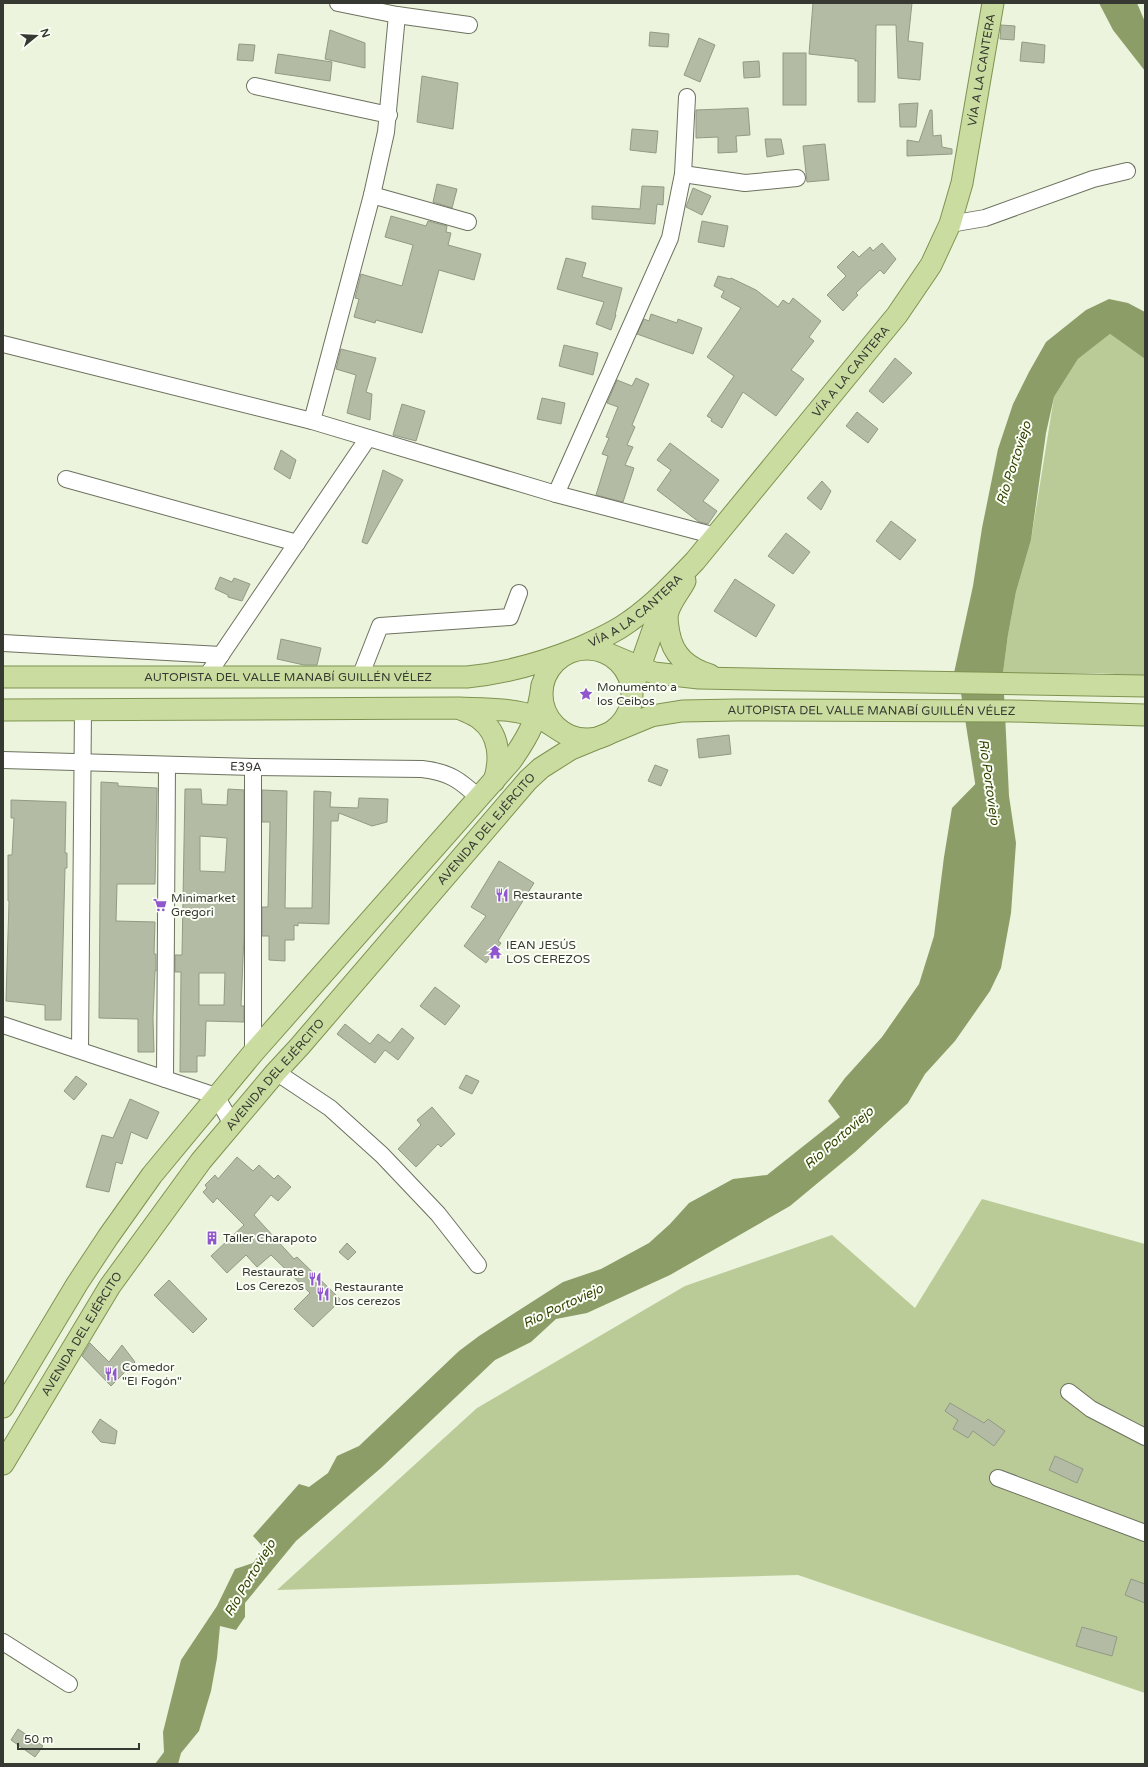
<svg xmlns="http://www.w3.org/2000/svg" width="1148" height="1767" font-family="'Varela Round',sans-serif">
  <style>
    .green { fill: #bacb97 }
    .water { fill: #8c9d68 }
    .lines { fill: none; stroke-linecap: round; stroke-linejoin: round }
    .river { stroke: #8c9d68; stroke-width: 29 }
    .building { fill: #b3bba5; stroke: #929985; fill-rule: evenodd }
    .minor-casing { stroke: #6c725f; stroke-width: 18 }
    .major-casing { stroke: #7f9350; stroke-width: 23 }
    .minor { stroke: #fff; stroke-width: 16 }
    .major { stroke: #cadca0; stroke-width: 21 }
    .labels { text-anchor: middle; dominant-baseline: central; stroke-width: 4; stroke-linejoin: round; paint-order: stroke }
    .street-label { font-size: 12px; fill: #363931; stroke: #fbfff6 }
    .poi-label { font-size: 12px; fill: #363931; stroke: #fbfff6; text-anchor: start }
    .water-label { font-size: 13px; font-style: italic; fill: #344202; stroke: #fbfff6 }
  </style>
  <rect width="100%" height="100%" fill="#ecf4dd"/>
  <!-- green -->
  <g class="green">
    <path d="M 1110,334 L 1145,359 L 1145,676 L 1101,673 L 1003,673 L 1008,635 L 1016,592 L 1031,540 L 1054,397 L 1078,359 Z"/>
    <path d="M 982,1199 L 1145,1244 L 1145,1693 L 798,1575 L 277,1590 L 477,1408 L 685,1286 L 832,1235 L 915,1308 Z"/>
  </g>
  <!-- water -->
  <g class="water">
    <path d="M 1099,3 L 1137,3 L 1145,22 L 1145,71 L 1113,30 Z"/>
    <path d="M 1109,299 L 1128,303 L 1145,312 L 1145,359 L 1110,334 L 1078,359 L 1054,397 L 1046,433 L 1031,540 L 1016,592 L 1008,635 L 1003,673 L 1009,796 L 1016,843 L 1011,913 L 1001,968 L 990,991 L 955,1041 L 925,1074 L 908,1103 L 855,1152 L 790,1206 L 670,1275 L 587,1313 L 556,1319 L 531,1342 L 495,1360 L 381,1468 L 296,1541 L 245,1603 L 245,1617 L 236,1630 L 220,1626 L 217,1658 L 211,1691 L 199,1731 L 181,1753 L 178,1764 L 155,1764 L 164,1752 L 163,1732 L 181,1660 L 217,1606 L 235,1569 L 253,1563 L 264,1548 L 253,1536 L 299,1484 L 309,1487 L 328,1473 L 337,1456 L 359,1446 L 459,1351 L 479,1336 L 563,1282 L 601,1269 L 649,1243 L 670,1224 L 689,1203 L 733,1179 L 767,1175 L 840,1117 L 828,1101 L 845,1078 L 882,1037 L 919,984 L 934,936 L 944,857 L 952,808 L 991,768 L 989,732 L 954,673 L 973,586 L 982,528 L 998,449 L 1013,404 L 1029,372 L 1046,342 L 1086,310 Z"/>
  </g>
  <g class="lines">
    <!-- river -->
    <path class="river" d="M 976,682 L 975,689 L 994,810"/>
  </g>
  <!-- building -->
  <g class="building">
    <path d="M 813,3 L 912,3 L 908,41 L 923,43 L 920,80 L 898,78 L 896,25 L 876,25 L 875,102 L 858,102 L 858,61 L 855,61 L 855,59 L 809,54 Z"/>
    <path d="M 1001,25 L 1015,26 L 1014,40 L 1000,39 Z"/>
    <path d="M 330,30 L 365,43 L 365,68 L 325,59 Z"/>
    <path d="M 650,32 L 669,34 L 668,47 L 649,46 Z"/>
    <path d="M 699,38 L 715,45 L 700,82 L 684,75 Z"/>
    <path d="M 1022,42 L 1045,45 L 1044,63 L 1020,61 Z"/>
    <path d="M 239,44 L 255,45 L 253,61 L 237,60 Z"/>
    <rect x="783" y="53" width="23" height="52"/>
    <path d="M 278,54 L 332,62 L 330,81 L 275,73 Z"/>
    <path d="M 759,61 L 760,77 L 744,78 L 743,62 Z"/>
    <path d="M 422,76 L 458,83 L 453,129 L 417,122 Z"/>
    <path d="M 918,103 L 916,127 L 900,127 L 899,104 Z"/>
    <path d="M 748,108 L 750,135 L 736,136 L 737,152 L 718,153 L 718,137 L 696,138 L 696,110 Z"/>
    <path d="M 930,110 L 932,110 L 933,136 L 941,135 L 942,147 L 952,149 L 952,154 L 907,156 L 907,140 L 919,142 Z"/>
    <path d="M 632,129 L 658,131 L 656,153 L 630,150 Z"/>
    <path d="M 765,139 L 781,139 L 784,154 L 767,157 Z"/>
    <path d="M 825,144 L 829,180 L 807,182 L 803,146 Z"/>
    <path d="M 437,184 L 457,189 L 452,208 L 433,202 Z"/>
    <path d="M 642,186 L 664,187 L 663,205 L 657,204 L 655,224 L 592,219 L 592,206 L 640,209 Z"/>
    <path d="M 693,188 L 711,196 L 702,215 L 686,207 Z"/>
    <path d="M 391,216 L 426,226 L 428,221 L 447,226 L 446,232 L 451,233 L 448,245 L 481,254 L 474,280 L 439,270 L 422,333 L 376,320 L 375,323 L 354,317 L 359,299 L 355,298 L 361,274 L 402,286 L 413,245 L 385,237 Z"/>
    <path d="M 702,221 L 728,226 L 724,247 L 698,242 Z"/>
    <path d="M 882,243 L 896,259 L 884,274 L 880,270 L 856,293 L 858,295 L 843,311 L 827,295 L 846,276 L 837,267 L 853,251 L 859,257 L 870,247 L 873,251 Z"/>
    <path d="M 566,258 L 586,263 L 582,277 L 622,288 L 615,315 L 616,315 L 611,330 L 596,324 L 604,302 L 557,289 Z"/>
    <path d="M 718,276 L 730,279 L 731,278 L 756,290 L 778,307 L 783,300 L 789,304 L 793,298 L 821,321 L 809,337 L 814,341 L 791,370 L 804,379 L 776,416 L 743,392 L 722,428 L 711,421 L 712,419 L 707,416 L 734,376 L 707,357 L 741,308 L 721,297 L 724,291 L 714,286 Z"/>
    <path d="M 651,314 L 677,323 L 678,319 L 702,328 L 693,354 L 637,334 L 644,319 L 649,321 Z"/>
    <path d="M 564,345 L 598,353 L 593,375 L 559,366 Z"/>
    <path d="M 341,349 L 376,358 L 366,392 L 372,394 L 370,420 L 347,413 L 356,375 L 336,369 Z"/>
    <path d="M 895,358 L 912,373 L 883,403 L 869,391 Z"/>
    <path d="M 636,378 L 649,384 L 632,425 L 635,427 L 627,445 L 633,447 L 625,465 L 634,468 L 623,502 L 596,495 L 608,456 L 602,454 L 609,438 L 606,437 L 618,407 L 607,403 L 617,380 L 632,386 Z"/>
    <path d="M 542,398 L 565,403 L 561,424 L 537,419 Z"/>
    <path d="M 402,404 L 425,411 L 416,441 L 393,435 Z"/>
    <path d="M 857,412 L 878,429 L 868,443 L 846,426 Z"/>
    <path d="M 670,443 L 719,480 L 703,501 L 717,511 L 708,524 L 699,522 L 657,490 L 671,470 L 657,460 Z"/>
    <path d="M 281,450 L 296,460 L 290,479 L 274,469 Z"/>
    <path d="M 383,470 L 403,480 L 367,544 L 362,542 Z"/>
    <path d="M 822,481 L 831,491 L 821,510 L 807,498 Z"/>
    <path d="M 891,521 L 916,540 L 900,560 L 876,541 Z"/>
    <path d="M 786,533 L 810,552 L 793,574 L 768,556 Z"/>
    <path d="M 220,577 L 232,582 L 234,578 L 250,584 L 242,601 L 228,597 L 228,595 L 215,589 Z"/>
    <path d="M 735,579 L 775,605 L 756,637 L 714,611 Z"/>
    <path d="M 281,639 L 321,648 L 317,665 L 304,665 L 277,659 Z"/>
    <path d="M 729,735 L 731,754 L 699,758 L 697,739 Z"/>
    <path d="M 655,765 L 668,770 L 661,786 L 648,781 Z"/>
    <path d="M 101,782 L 118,783 L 118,786 L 157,788 L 155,884 L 117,884 L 116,921 L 155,922 L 154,954 L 156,954 L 156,971 L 155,971 L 153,1018 L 154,1052 L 138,1052 L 138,1019 L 99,1018 Z"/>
    <path d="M 185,789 L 201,789 L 202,804 L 227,805 L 228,789 L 244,790 L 244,936 L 241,1006 L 244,1006 L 244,1022 L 206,1021 L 205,1056 L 197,1056 L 197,1072 L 180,1072 L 181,972 L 175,972 L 175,955 L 182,955 ZM 200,836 L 227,838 L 225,872 L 200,871 ZM 199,973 L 225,973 L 224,1005 L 199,1005 Z"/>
    <path d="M 262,790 L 287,791 L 285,908 L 312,908 L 314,791 L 331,792 L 330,807 L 358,808 L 359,798 L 388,799 L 387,822 L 372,826 L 339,813 L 338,821 L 331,821 L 329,924 L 298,923 L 298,926 L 294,925 L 294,940 L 285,940 L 285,961 L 269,960 L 269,936 L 262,936 L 262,907 L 268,907 L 270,822 L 262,822 Z"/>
    <path d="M 11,800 L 66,802 L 65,853 L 67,853 L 67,868 L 65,868 L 61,1020 L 45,1020 L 45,1005 L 6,1001 L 9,901 L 8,901 L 8,855 L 12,855 L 14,818 L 11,818 Z"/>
    <path d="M 499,861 L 534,883 L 498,941 L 501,943 L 486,963 L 464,946 L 486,916 L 471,907 Z"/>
    <path d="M 435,987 L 460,1006 L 445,1025 L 420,1006 Z"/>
    <path d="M 345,1024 L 370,1044 L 378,1034 L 390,1043 L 402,1028 L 414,1038 L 398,1060 L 385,1050 L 375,1063 L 337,1034 Z"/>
    <path d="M 466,1075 L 479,1081 L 472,1094 L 459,1088 Z"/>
    <path d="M 76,1076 L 87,1084 L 74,1100 L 64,1091 Z"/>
    <path d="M 130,1099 L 159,1112 L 147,1139 L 131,1132 L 122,1164 L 116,1162 L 109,1192 L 86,1187 L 102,1135 L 113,1138 Z"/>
    <path d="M 432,1107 L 455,1134 L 441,1147 L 438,1144 L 416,1167 L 398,1149 L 421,1125 L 417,1120 Z"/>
    <path d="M 237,1157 L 253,1171 L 259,1165 L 274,1179 L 278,1175 L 291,1187 L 278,1201 L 271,1195 L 254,1215 L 294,1259 L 297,1257 L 341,1300 L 313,1327 L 294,1309 L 310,1293 L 271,1255 L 257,1267 L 246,1255 L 227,1273 L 211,1256 L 244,1225 L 217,1198 L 213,1203 L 203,1192 L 207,1188 L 205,1185 L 215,1175 L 218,1179 Z"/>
    <path d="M 347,1243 L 356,1252 L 348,1260 L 339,1252 Z"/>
    <path d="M 169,1280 L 207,1319 L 193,1333 L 154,1295 Z"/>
    <path d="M 90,1343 L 109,1362 L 122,1345 L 135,1362 L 111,1386 L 82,1356 Z"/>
    <path d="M 950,1403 L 984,1423 L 988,1419 L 1005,1431 L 994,1446 L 973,1431 L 968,1438 L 953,1429 L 958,1420 L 945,1411 Z"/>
    <path d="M 100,1419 L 117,1431 L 115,1444 L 101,1442 L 92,1432 Z"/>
    <path d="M 1055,1456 L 1083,1469 L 1077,1483 L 1049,1470 Z"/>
    <path d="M 1131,1579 L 1145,1584 L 1145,1603 L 1125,1595 Z"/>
    <path d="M 1082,1627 L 1117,1637 L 1112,1656 L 1076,1646 Z"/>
    <path d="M 18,1729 L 43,1746 L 35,1757 L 11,1740 Z"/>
  </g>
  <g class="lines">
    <!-- minor casing -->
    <g class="minor-casing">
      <g id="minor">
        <path d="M 338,3 L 397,15 L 469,25"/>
        <path d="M 255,86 L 389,115"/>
        <path d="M 683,174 L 745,183 L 797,178"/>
        <path d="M 372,195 L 468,222"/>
        <path d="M 950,224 L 985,218 L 1093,179 L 1127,171"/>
        <path d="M 3,344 L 312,421 L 556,494 L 716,536"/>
        <path d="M 312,421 L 372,195 L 386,132 L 397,15"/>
        <path d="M 66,479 L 297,543"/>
        <path d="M 556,494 L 670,238 L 683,174 L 687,97"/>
        <path d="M 3,643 L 221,655"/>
        <path d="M 206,677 L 368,438"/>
        <path d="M 360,677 L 380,626 L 510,617 L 519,593"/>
        <path id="s1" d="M 3,760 L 253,767 L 422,769 C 449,772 460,780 479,798"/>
        <path d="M 3,1025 L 216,1096 L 232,1124"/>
        <path d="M 80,1050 L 83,710"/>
        <path d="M 253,1053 L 253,767"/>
        <path d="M 276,1072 L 330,1108 L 382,1155 L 438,1214 L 478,1265"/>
        <path d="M 165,1079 L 167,765"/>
        <path d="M 1069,1392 L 1091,1409 L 1145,1437"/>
        <path d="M 998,1478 L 1145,1533"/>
        <path d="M 3,1642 L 69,1684"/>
      </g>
    </g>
    <!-- major casing -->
    <g class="major-casing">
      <g id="major">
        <path d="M 685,581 C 680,591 671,601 668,612 C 666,618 668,627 669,633 C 673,656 688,668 710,675"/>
        <circle cx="587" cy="694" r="45"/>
        <path d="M 604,652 L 654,673 L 699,678 L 1145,686"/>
        <path id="s2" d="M 3,677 L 467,677 C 507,673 542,663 579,648 C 597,640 614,633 630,621 C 654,604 675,582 695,561 L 897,315 L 931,265 L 950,224 L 962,183 L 993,3"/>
        <path d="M 635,681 L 654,627 L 667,603"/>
        <path d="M 461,709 C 467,712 475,715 480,719 C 500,734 501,760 494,781"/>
        <path d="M 3,710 L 459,708 C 484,709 512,708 537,717 C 547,721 555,728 564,733"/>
        <path d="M 3,1407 L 77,1284 L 108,1237 L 152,1175 L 253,1053 L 511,761 C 530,734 538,718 542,685"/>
        <path id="s3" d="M 3,1464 L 110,1286 L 201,1161 L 276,1072 L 300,1046 L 528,780 L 541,768 L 571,749 L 651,716 L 682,711 L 737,710 L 1013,711 L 1145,715"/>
      </g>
    </g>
    <!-- minor -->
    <use href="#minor" class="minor"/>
    <!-- major -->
    <use href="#major" class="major"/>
  </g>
  <!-- icons -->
  <defs>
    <g id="sight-bare" transform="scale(1.08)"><path d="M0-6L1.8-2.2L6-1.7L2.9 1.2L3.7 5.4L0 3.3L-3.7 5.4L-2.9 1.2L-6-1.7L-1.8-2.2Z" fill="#8f56ce" stroke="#fbfff6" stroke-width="2.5" paint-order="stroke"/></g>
    <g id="restaurant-bare" transform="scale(1.08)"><path d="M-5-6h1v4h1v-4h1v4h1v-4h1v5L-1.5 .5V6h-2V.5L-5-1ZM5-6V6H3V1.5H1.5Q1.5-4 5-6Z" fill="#8f56ce" stroke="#fbfff6" stroke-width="2.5" paint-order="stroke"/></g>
    <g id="supermarket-bare" transform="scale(1.08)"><path d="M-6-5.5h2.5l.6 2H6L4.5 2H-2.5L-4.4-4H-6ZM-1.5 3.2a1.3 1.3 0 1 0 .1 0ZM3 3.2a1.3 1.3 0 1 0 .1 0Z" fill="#8f56ce" stroke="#fbfff6" stroke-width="2.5" paint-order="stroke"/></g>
    <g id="temple-bare" transform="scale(1.08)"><path d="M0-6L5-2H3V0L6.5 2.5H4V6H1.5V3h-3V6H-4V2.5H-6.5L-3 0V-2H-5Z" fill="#8f56ce" stroke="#fbfff6" stroke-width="2.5" paint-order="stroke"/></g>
    <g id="building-bare" transform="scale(1.08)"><path d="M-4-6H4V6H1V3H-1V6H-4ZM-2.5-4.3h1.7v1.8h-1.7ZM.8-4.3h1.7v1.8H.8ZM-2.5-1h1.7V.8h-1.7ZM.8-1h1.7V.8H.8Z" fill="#8f56ce" stroke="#fbfff6" stroke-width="2.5" paint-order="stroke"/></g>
  </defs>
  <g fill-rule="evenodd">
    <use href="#sight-bare" x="586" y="694"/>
    <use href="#restaurant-bare" x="502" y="895"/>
    <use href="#supermarket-bare" x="160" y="905"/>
    <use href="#temple-bare" x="495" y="952"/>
    <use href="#building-bare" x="212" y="1238"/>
    <use href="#restaurant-bare" x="315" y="1279"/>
    <use href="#restaurant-bare" x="323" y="1294"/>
    <use href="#restaurant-bare" x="111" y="1374"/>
  </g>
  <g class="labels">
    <!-- street labels -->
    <g class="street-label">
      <text stroke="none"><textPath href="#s2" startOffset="1308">VÍA A LA CANTERA</textPath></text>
      <text stroke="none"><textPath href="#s2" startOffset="972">VÍA A LA CANTERA</textPath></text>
      <text stroke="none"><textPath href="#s2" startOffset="648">VÍA A LA CANTERA</textPath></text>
      <text stroke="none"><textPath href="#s2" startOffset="285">AUTOPISTA DEL VALLE MANABÍ GUILLÉN VÉLEZ</textPath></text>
      <text stroke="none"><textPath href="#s3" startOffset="1225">AUTOPISTA DEL VALLE MANABÍ GUILLÉN VÉLEZ</textPath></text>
      <text stroke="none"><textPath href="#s1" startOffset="243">E39A</textPath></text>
      <text stroke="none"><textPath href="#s3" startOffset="800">AVENIDA DEL EJÉRCITO</textPath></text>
      <text stroke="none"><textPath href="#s3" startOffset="476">AVENIDA DEL EJÉRCITO</textPath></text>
      <text stroke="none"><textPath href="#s3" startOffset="152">AVENIDA DEL EJÉRCITO</textPath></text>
    </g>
    <!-- poi labels -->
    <g class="poi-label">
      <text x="597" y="687">Monumento a<tspan x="597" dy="14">los Ceibos</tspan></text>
      <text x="513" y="895">Restaurante</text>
      <text x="171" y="898">Minimarket<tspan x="171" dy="14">Gregori</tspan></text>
      <text x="506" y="945">IEAN JESÚS<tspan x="506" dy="14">LOS CEREZOS</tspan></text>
      <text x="223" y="1238">Taller Charapoto</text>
      <text x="304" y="1272" text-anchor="end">Restaurate<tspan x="304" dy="14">Los Cerezos</tspan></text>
      <text x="334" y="1287">Restaurante<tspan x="334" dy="14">Los cerezos</tspan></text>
      <text x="122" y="1367">Comedor<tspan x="122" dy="14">"El Fogón"</tspan></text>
    </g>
    <!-- water labels -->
    <g class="water-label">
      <text transform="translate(1014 463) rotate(-72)">Río Portoviejo</text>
      <text transform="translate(989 782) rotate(82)">Río Portoviejo</text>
      <text transform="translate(839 1138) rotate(-41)">Río Portoviejo</text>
      <text transform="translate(563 1306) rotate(-25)">Río Portoviejo</text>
      <text transform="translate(250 1578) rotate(-59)">Río Portoviejo</text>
    </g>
  </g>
  <!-- border -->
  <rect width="1148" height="1767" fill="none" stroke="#363931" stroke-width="8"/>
  <!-- north arrow -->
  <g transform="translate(36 36) rotate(72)" stroke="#fbfff6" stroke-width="3" paint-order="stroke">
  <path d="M0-3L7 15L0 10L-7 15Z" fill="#363931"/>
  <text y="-6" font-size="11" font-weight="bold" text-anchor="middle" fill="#363931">N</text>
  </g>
  <!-- scale -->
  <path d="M18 1743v6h121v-6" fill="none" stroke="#363931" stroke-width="2"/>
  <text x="24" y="1743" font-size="12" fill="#363931" stroke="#fbfff6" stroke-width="3" paint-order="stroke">50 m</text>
</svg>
